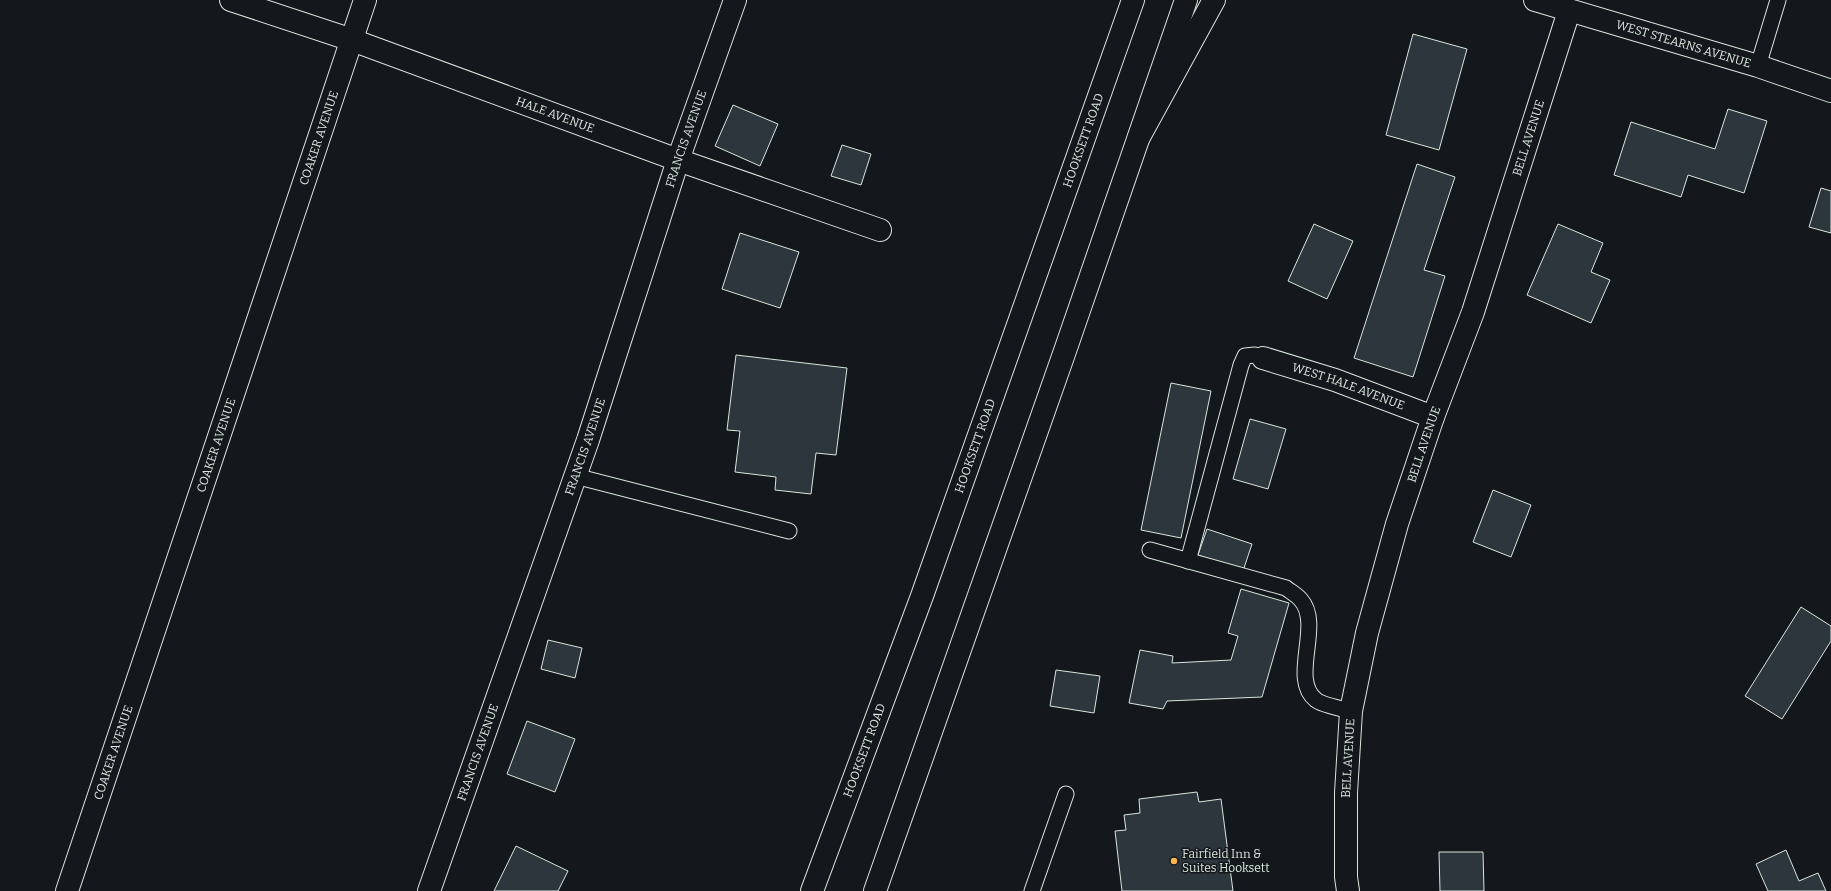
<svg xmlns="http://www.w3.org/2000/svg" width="1831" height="891" font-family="Bitter,serif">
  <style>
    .building { fill: #2c363c; stroke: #d8e6dc }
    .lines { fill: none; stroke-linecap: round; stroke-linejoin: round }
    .lane-casing { stroke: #d8e6dc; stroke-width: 17 }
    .street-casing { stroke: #d8e6dc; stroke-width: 24 }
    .primary-casing { stroke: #d8e6dc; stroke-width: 24 }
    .highway-casing { stroke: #d8e6dc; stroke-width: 24 }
    .lane { stroke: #14181c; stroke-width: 15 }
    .street { stroke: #14181c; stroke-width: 22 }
    .primary { stroke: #14181c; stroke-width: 22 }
    .highway { stroke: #14181c; stroke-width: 22 }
    .poi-dot { fill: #ffb74d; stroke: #14181c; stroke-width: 1.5 }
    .labels { text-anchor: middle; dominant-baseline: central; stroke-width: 3; stroke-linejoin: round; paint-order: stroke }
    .street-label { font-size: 12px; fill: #d8e6dc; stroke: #14181c }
    .poi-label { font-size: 12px; fill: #d8e6dc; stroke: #14181c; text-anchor: start }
  </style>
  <rect width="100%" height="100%" fill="#14181c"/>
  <!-- building -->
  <g class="building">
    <path d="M 1413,34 L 1467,49 L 1439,150 L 1386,135 Z"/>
    <path d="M 733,105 L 778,124 L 760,166 L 715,146 Z"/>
    <path d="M 1728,109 L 1767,121 L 1744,193 L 1688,175 L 1681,197 L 1614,175 L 1631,122 L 1715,149 Z"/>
    <path d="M 842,145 L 871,154 L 861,185 L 831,176 Z"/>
    <path d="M 1417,164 L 1455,177 L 1424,270 L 1445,276 L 1413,377 L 1354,358 Z"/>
    <path d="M 1821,188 L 1831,191 L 1831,233 L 1809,227 Z"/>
    <path d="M 1314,224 L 1353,241 L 1327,299 L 1288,281 Z"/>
    <path d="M 1558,224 L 1603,243 L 1591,272 L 1610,280 L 1591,323 L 1527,295 Z"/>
    <path d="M 740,233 L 799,252 L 780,308 L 722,289 Z"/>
    <path d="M 736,355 L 847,368 L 836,455 L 816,453 L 811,494 L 775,490 L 776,477 L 735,472 L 740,431 L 727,430 Z"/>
    <path d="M 1171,383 L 1211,391 L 1181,538 L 1141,530 Z"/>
    <path d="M 1250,419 L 1286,429 L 1268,489 L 1233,479 Z"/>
    <path d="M 1493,490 L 1531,505 L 1511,557 L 1473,542 Z"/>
    <path d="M 1207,529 L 1252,544 L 1243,571 L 1198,555 Z"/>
    <path d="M 1241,589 L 1289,603 L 1262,697 L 1167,701 L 1163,709 L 1129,703 L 1140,650 L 1173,656 L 1172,663 L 1231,660 L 1238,636 L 1228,633 Z"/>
    <path d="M 1801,607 L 1831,626 L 1831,641 L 1782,719 L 1745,696 Z"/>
    <path d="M 548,640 L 582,648 L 575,678 L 541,669 Z"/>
    <path d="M 1056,670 L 1100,676 L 1094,713 L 1050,706 Z"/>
    <path d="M 527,721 L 575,739 L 555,792 L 507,774 Z"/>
    <path d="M 1197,792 L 1199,802 L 1221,799 L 1233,891 L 1122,891 L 1115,831 L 1126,830 L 1124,815 L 1140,813 L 1139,799 Z"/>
    <path d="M 516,846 L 568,871 L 558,891 L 494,891 Z"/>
    <path d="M 1786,850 L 1799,881 L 1818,873 L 1826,891 L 1768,891 L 1756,864 Z"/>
    <path d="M 1439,852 L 1483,852 L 1484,891 L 1440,891 Z"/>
  </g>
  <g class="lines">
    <!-- lane casing -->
    <g class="lane-casing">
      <g id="lane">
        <path d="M 1758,66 L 1778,0"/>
        <path d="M 575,476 L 789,531"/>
        <path d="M 1150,550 L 1286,588 C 1291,592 1297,595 1301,600 C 1323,625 1289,679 1316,700 C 1322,705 1343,709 1351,711"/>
        <path d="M 1188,561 L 1241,365 L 1245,356 L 1255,355 L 1263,358"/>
        <path d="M 1032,891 L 1066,794"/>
      </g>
    </g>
    <!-- street casing -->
    <g class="street-casing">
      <g id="street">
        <path id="s1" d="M 231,0 L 352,40 L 678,160 L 880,230"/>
        <path id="s2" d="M 1535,0 L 1758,66 L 1831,91"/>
        <path id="s3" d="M 1263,358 L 1335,380 L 1433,417"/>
        <path id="s4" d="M 67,891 L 365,0"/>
        <path id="s5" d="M 429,891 L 588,440 L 678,160 L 735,0"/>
        <path id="s6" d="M 1348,891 L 1346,877 L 1346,793 L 1351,711 L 1367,633 L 1397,524 L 1433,417 L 1473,312 L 1569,11"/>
      </g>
    </g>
    <!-- primary casing -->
    <g class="primary-casing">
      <g id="primary">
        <path id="s7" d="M 812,891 L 922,596 L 1133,0"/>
        <path d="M 875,891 L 1066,348 L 1186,0"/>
      </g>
    </g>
    <!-- highway casing -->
    <g class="highway-casing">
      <path id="highway" d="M 1139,137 L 1214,0"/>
    </g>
    <!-- lane -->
    <use href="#lane" class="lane"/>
    <!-- street -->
    <use href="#street" class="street"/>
    <!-- primary -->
    <use href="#primary" class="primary"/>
    <!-- highway -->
    <use href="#highway" class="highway"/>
  </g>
  <!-- markers -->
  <circle class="poi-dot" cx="1174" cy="861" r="4"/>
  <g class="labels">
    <!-- street labels -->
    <g class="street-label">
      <text stroke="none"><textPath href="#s2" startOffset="155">WEST STEARNS AVENUE</textPath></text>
      <text stroke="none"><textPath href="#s1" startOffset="344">HALE AVENUE</textPath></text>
      <text stroke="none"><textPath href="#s4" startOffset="794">COAKER AVENUE</textPath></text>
      <text stroke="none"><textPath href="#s6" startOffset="781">BELL AVENUE</textPath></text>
      <text stroke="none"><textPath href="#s5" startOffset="795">FRANCIS AVENUE</textPath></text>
      <text stroke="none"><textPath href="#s7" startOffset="798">HOOKSETT ROAD</textPath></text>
      <text stroke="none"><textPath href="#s3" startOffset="90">WEST HALE AVENUE</textPath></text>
      <text stroke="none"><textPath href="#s6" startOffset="457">BELL AVENUE</textPath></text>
      <text stroke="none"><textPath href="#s4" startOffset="470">COAKER AVENUE</textPath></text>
      <text stroke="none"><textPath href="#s7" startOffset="474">HOOKSETT ROAD</textPath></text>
      <text stroke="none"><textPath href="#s5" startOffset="471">FRANCIS AVENUE</textPath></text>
      <text stroke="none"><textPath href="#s7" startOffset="150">HOOKSETT ROAD</textPath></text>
      <text stroke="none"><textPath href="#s5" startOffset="147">FRANCIS AVENUE</textPath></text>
      <text stroke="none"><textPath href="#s4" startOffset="146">COAKER AVENUE</textPath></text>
      <text stroke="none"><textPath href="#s6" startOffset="133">BELL AVENUE</textPath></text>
    </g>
    <!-- poi labels -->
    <g class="poi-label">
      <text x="1182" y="854">Fairfield Inn &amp;<tspan x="1182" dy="14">Suites Hooksett</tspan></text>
    </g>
  </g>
</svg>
